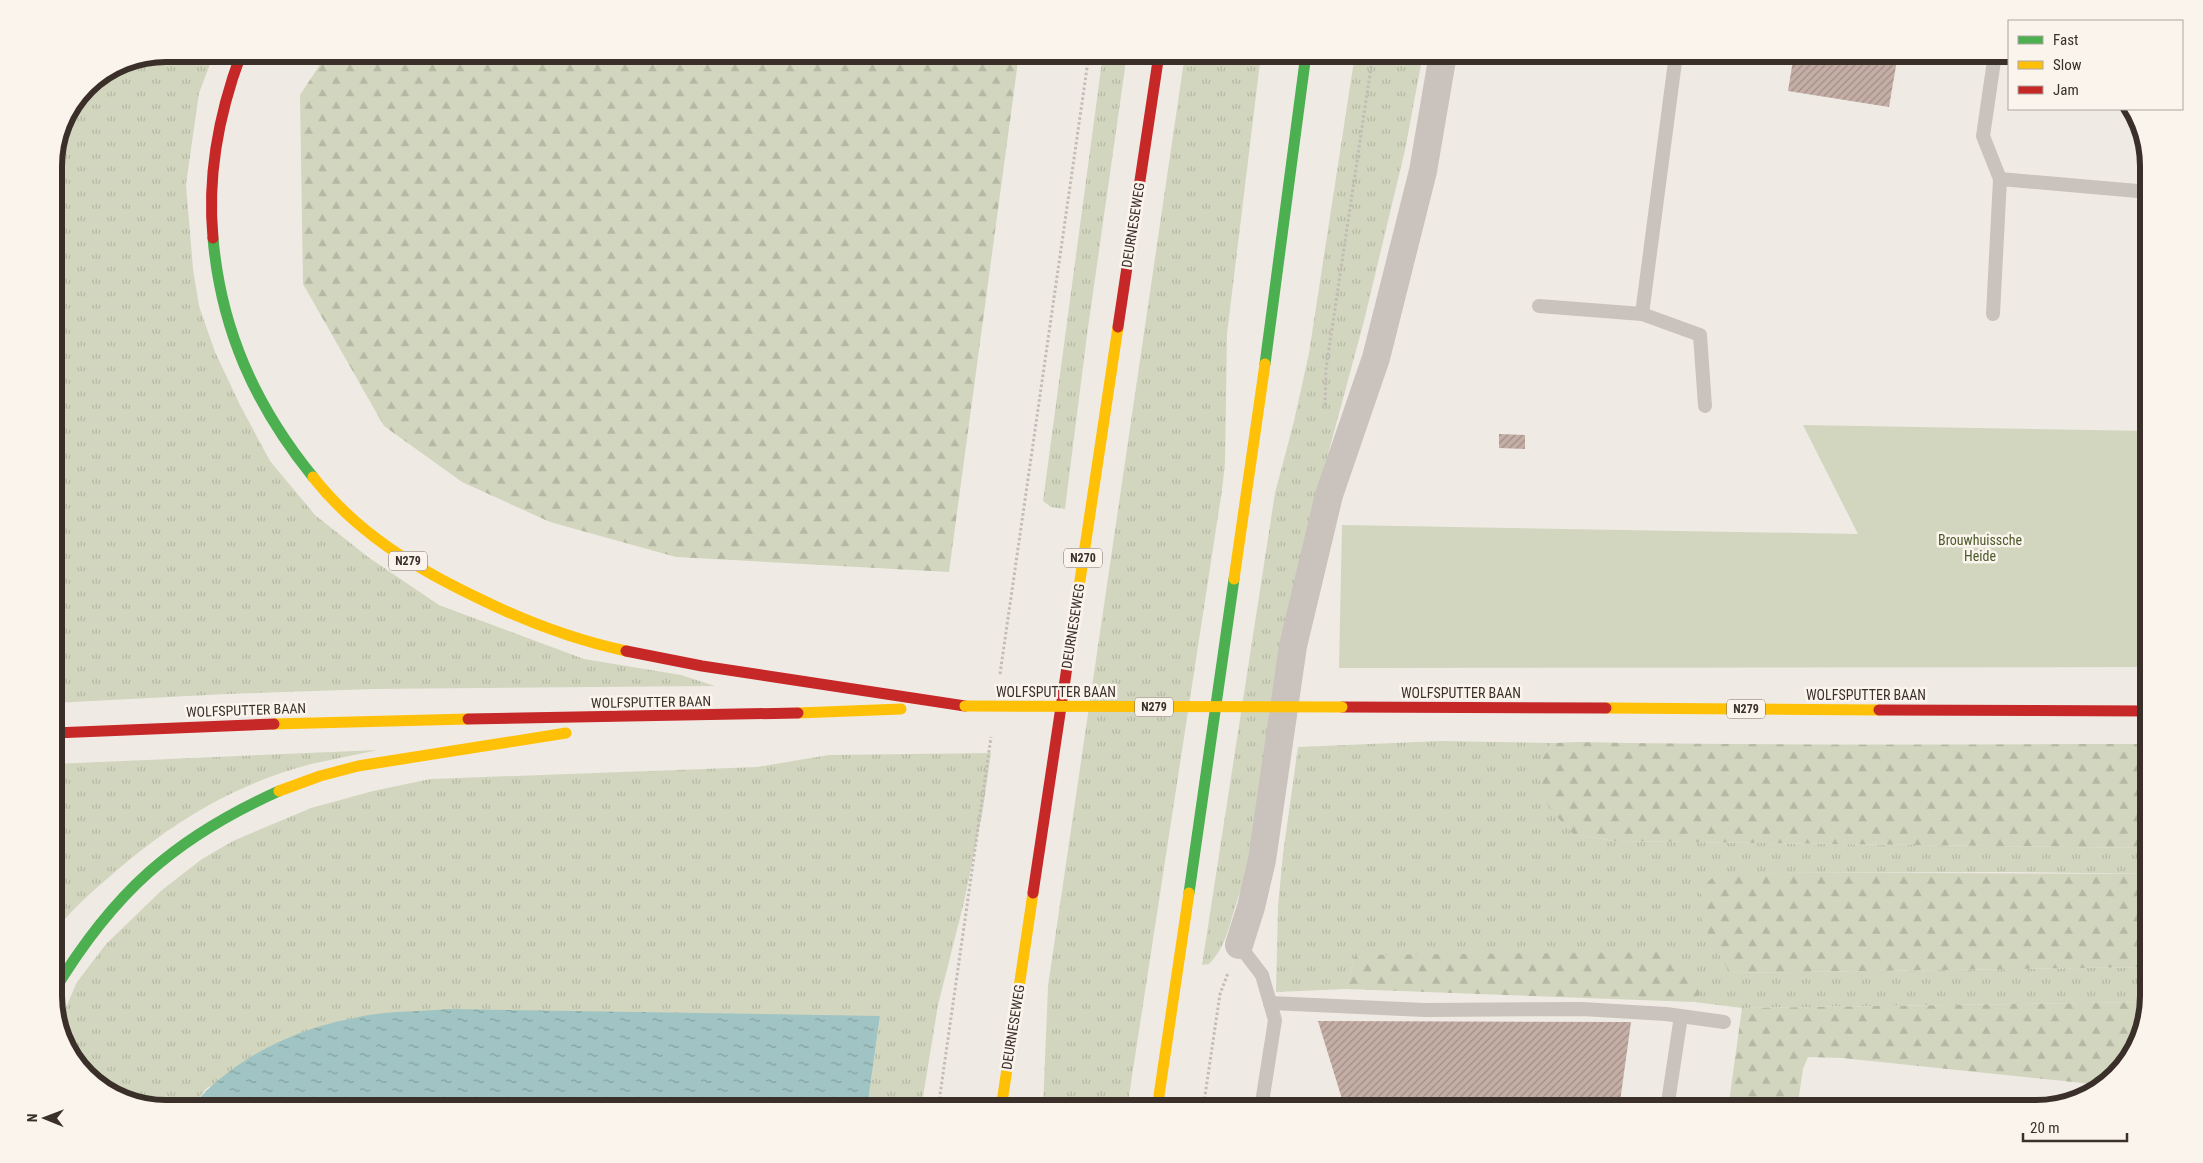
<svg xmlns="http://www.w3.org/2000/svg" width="2203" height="1163" font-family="'Roboto Condensed',sans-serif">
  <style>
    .grass { fill: url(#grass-tufts) }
    .forest { fill: url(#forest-firs) }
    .park { fill: #d2d6be }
    .water { fill: url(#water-ripples) }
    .building { fill: url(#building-hatch) }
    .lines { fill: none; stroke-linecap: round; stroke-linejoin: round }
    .path { stroke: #c2bbb6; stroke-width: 3; stroke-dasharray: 2.5 2.5; stroke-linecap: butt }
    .lane { stroke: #cac2bd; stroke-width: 14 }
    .street { stroke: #cac2bd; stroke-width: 28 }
    .fast { stroke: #4caf50; stroke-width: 11 }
    .slow { stroke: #ffc107; stroke-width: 11 }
    .jam { stroke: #c62828; stroke-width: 11 }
    .slow-bridge { stroke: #ffc107; stroke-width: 11 }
    .labels { text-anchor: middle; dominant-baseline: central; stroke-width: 5; stroke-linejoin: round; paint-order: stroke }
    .shield { fill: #fbf4ed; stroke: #756a64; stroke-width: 1 }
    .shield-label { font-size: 12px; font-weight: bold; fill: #3b2f2a }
    .street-label { font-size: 14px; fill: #3b2f2a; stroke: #fbf4ed }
    .park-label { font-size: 14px; fill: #4c5b2c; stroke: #fbf4ed }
    .rim { fill: none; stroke: #3b2f2a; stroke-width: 6 }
  </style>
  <defs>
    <pattern id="grass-tufts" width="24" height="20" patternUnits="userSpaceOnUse" patternTransform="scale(1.25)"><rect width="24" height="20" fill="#d2d6be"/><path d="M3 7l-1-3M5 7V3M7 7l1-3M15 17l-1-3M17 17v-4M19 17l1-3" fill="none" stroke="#b5b8a3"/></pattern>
    <pattern id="forest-firs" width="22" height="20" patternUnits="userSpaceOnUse" patternTransform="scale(1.25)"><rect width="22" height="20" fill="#d2d6be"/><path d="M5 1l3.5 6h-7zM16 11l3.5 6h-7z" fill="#b5b8a3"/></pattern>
    <pattern id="water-ripples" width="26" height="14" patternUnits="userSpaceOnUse" patternTransform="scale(1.25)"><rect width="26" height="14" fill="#a0c4c3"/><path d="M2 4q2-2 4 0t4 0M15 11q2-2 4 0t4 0" fill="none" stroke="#84a09f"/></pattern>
    <pattern id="building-hatch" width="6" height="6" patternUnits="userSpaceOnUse" patternTransform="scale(1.25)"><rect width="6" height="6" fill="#c5aea6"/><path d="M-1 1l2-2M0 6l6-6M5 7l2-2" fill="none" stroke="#a18e87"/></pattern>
  </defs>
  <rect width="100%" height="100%" fill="#f0eae5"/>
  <!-- grass -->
  <g class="grass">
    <path d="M 166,54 L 214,54 L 199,93 L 186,184 L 193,269 L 199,306 L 215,352 L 240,405 L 270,461 L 315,515 L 368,557 L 439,605 L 584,659 L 681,675 L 715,686 L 374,689 L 227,694 L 54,703 L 54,159 L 62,123 L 87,87 L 123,62 Z"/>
    <path d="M 1103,54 L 1127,54 L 1087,335 L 1065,509 L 1051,507 L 1043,501 Z"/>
    <path d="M 1185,54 L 1261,54 L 1227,334 L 1225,463 L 1222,490 L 1127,1109 L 1043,1109 L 1048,986 Z"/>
    <path d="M 1355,54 L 1423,54 L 1405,150 L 1364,321 L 1314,506 L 1249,866 C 1245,879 1240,891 1236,904 C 1229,926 1226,947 1209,964 L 1202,965 L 1275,493 L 1294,421 L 1309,353 Z"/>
    <path d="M 1441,741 L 1552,743 L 1543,758 L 1573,834 L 1614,841 L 2149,848 L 2149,874 L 2009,872 L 1718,873 L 1730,973 L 2149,967 L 2148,1002 L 1742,1008 L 1694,1002 L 1700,994 L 1355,955 L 1346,989 L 1276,992 L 1278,906 L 1283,854 L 1298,747 Z"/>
    <path d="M 378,750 C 356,755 333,759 311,764 C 236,784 175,820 116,871 C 94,890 72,909 54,932 L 54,764 Z"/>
    <path d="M 991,753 L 983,809 L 964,902 L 938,1005 L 921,1109 L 867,1109 L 880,1017 L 208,1087 L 189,1109 L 166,1109 L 116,1098 L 73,1059 L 60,1021 L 77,982 L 106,944 L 162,890 L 202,859 L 233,841 L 311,808 L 373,791 L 430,779 L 757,767 L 829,755 Z"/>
  </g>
  <!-- forest -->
  <g class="forest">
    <path d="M 327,54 L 1019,54 L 949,572 L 676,557 L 550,522 L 462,482 L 384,426 L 303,284 L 300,95 Z"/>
    <path d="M 1578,742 C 1768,746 1959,744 2149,744 L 2149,848 L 1614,841 L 1573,834 L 1549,808 L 1538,776 L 1543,758 L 1552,743 Z"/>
    <path d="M 1741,872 L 2149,874 L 2149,967 L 1730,973 L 1710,939 L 1698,910 L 1701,888 L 1718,873 Z"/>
    <path d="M 1656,952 L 1690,963 L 1700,994 L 1694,1002 L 1346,989 L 1355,955 Z"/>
    <path d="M 2148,1002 L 2138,1047 L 2102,1085 L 1842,1058 L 1808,1057 L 1803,1069 L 1797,1109 L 1728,1109 L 1742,1008 Z"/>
  </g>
  <!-- park -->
  <path class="park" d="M 1803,425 L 2149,431 L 2149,667 L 1339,668 L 1342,525 L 1858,534 Z"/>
  <!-- water -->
  <path class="water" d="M 449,1009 L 880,1016 L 867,1109 L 189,1109 C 238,1053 302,1025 376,1014 C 400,1011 425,1011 449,1009 Z"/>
  <!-- building -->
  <g class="building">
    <path d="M 1794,54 L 1898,54 L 1889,107 L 1788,91 Z"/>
    <path d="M 1499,434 L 1525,435 L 1525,449 L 1499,448 Z"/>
    <path d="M 1318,1021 L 1631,1022 L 1619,1109 L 1326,1109 L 1329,1103 L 1342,1099 Z"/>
  </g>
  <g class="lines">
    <!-- path -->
    <g class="path">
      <path d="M 1325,405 L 1326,369 L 1373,54"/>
      <path d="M 1000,674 L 1089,54"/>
      <path d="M 938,1109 L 991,737"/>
      <path d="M 1203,1109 L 1220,994 L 1228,973"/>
    </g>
    <!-- lane -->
    <g class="lane">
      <path d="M 1995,54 L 1983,136 L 2000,179"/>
      <path d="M 1539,306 L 1642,314 L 1700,335 L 1705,406"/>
      <path d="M 1642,314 L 1676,54"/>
      <path d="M 1993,314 L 2000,179 L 2149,192"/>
      <path d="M 1239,945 L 1262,975 L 1275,1020 L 1261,1109"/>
      <path d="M 1270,1003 L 1425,1010 L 1582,1009 L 1666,1014 L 1724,1022"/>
      <path d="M 1667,1109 L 1681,1016"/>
    </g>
    <!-- street -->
    <path class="street" d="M 1239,945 L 1251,907 L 1262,860 L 1293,646 L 1329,495 L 1376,358 L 1423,171 L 1443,54"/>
    <!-- fast -->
    <g class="fast">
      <path d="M 213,238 C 221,330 255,405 313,477"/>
      <path d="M 1265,364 L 1306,54"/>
      <path d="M 1189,893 L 1234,579"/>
      <path d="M 54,991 C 113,893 174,838 279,791"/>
    </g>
    <!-- slow -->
    <g class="slow">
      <path d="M 313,477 C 358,534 415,568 480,599 C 527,622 575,640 626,651"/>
      <path d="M 1234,579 L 1265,364"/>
      <path d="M 1067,667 L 1118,327"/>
      <path d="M 1606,708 L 1879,710"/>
      <path d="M 798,713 L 901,709"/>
      <path d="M 274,724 L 468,719"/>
      <path d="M 279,791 L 320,776 L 358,766 L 566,733"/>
      <path d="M 1001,1109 L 1033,893"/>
      <path d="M 1157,1109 L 1189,893"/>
    </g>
    <!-- jam -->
    <g class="jam">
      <path d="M 213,238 C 207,175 219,113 241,54"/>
      <path d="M 1118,327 L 1159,54"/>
      <path d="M 626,651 L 702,666 L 965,706"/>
      <path d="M 1342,707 L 1606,708"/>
      <path d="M 1879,710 L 2149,711"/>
      <path d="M 468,719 L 798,713"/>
      <path d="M 54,733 L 274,724"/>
      <path d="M 1033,893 L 1067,667"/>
    </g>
    <!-- slow-bridge -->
    <path class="slow-bridge" d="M 965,706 L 1342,707"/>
  </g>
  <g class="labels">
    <!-- shield labels -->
    <g class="shield">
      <rect x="1064" y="548.5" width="38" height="19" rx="4"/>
      <rect x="389" y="551.5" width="38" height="19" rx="4"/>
      <rect x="1135" y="697.5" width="38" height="19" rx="4"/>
      <rect x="1727" y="699.5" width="38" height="19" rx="4"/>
    </g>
    <g class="shield-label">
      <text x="1083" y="558">N270</text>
      <text x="408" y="561">N279</text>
      <text x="1154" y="707">N279</text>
      <text x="1746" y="709">N279</text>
    </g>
    <!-- street labels -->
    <g class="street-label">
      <text transform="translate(1133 225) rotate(-81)">DEURNESEWEG</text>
      <text transform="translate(1073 626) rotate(-81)">DEURNESEWEG</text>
      <text x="1056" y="692">WOLFSPUTTER BAAN</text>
      <text x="1461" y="693">WOLFSPUTTER BAAN</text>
      <text x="1866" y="695">WOLFSPUTTER BAAN</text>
      <text transform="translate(651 702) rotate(-1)">WOLFSPUTTER BAAN</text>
      <text transform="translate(246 710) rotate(-2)">WOLFSPUTTER BAAN</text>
      <text transform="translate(1013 1027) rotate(-81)">DEURNESEWEG</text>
    </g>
    <!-- park labels -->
    <g class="park-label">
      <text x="1980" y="540">Brouwhuissche<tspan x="1980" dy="16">Heide</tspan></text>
    </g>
  </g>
  <!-- crop -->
  <path d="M0 0H2203V1163H0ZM166 62H2036A104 104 0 0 1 2140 166V996A104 104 0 0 1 2036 1100H166A104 104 0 0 1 62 996V166A104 104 0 0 1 166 62Z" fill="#fbf4ed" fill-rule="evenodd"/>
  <path class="rim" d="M166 62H2036A104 104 0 0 1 2140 166V996A104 104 0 0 1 2036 1100H166A104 104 0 0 1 62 996V166A104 104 0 0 1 166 62Z"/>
  <!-- legend -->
  <rect x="2008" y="20" width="175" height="90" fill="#fbf4ed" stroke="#aea59f"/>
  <rect x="2018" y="36" width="25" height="8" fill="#4caf50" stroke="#aea59f"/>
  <text x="2053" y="45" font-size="15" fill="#3b2f2a">Fast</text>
  <rect x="2018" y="61" width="25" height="8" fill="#ffc107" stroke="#aea59f"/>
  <text x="2053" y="70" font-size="15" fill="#3b2f2a">Slow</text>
  <rect x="2018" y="86" width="25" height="8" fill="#c62828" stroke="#aea59f"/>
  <text x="2053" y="95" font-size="15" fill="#3b2f2a">Jam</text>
  <!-- north arrow -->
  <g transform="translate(45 1118) rotate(271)" stroke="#fbf4ed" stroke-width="4" paint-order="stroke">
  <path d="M0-4L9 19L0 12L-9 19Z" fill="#3b2f2a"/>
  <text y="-8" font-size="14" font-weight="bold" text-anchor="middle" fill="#3b2f2a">N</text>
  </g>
  <!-- scale -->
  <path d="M2023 1133v8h104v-8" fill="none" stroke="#3b2f2a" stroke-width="2.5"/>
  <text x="2030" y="1133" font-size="15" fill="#3b2f2a" stroke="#fbf4ed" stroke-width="4" paint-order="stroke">20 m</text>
</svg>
